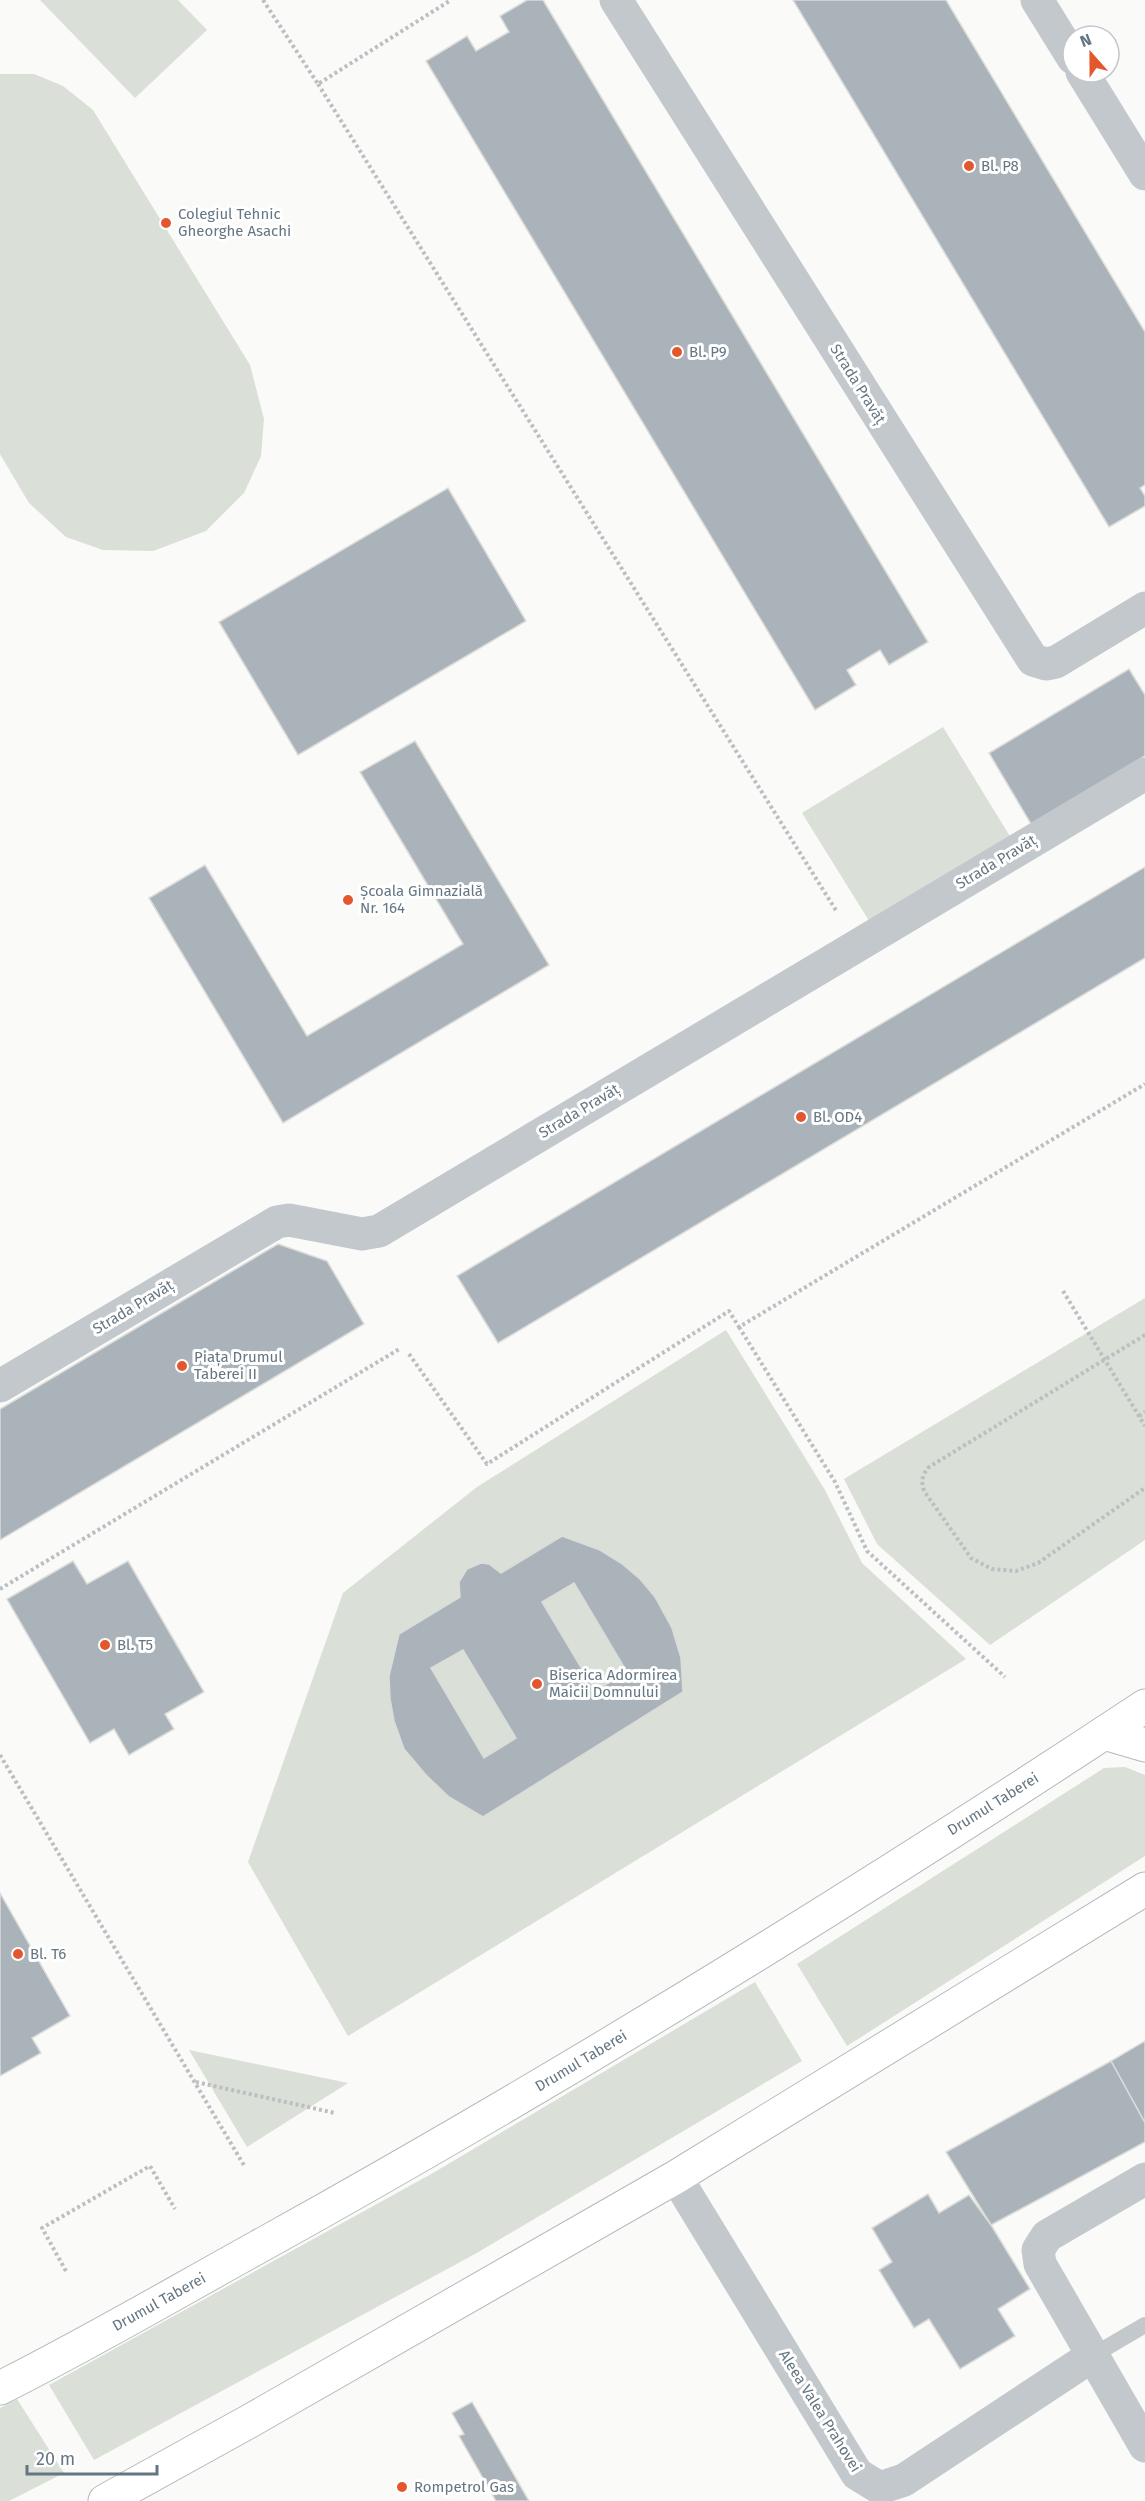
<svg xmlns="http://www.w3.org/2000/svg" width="1145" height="2501" font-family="'Fira Sans',sans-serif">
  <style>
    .green { fill: #dadfd7 }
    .building { fill: #aab3b9; stroke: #dcdcda; stroke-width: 1.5; fill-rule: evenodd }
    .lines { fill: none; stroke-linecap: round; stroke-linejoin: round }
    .secondary-casing { stroke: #b3babf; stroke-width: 35 }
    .path { stroke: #bbbfc2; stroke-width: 4; stroke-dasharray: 3 3; stroke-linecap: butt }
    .lane { stroke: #c3c8cc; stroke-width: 16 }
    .street { stroke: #c3c8cc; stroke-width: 33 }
    .secondary { stroke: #fff; stroke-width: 33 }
    .poi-dot { fill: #e4572e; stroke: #fff; stroke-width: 2 }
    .labels { text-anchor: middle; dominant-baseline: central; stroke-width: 6; stroke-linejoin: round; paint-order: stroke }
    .poi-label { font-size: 15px; fill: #657683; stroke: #fff; text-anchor: start }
    .street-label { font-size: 15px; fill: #657683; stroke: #fff }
  </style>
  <rect width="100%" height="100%" fill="#fafaf8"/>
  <!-- green -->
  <g class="green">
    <path d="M 40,0 L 178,0 L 207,30 L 135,98 Z"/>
    <path d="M 0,74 L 34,74 L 63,86 L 93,110 L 250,365 L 264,419 L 261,456 L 244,493 L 206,531 L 153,551 L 103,550 L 66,537 L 29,503 L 0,454 Z"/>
    <path d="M 943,727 L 1011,838 L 871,924 L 802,813 Z"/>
    <path d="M 1145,1298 L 1145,1540 L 990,1645 L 877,1544 L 844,1479 Z"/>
    <path d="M 726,1330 L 825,1490 L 862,1563 L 966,1659 L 348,2036 L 248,1862 L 343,1593 L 477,1487 Z"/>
    <path d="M 1125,1767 L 1145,1775 L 1145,1856 L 847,2046 L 797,1964 L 1104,1768 Z"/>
    <path d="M 755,1982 L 802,2061 L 475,2254 L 94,2460 L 49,2385 L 433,2173 Z"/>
    <path d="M 189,2050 L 348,2083 L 247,2147 Z"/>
    <path d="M 17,2399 L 64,2473 L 9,2501 L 0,2501 L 0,2408 Z"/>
  </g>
  <!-- building -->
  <g class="building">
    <path d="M 527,0 L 543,0 L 928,642 L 889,665 L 880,650 L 847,670 L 856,685 L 815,710 L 426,61 L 467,36 L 476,51 L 509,32 L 500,16 Z"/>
    <path d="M 793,0 L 946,0 L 1145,332 L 1145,485 L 1140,488 L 1145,496 L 1145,506 L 1109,527 Z"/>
    <path d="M 448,488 L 526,621 L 298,755 L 219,622 Z"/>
    <path d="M 1129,669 L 1145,695 L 1145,756 L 1031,824 L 989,753 Z"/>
    <path d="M 415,741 L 549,965 L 283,1123 L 149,898 L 205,865 L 307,1036 L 463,944 L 360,772 Z"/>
    <path d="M 1145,867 L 1145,958 L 498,1343 L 457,1276 Z"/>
    <path d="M 278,1244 L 327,1261 L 364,1324 L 0,1540 L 0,1409 Z"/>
    <path d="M 562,1536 L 600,1550 L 621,1563 L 640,1579 L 655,1597 L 672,1628 L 681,1658 L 683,1692 L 483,1817 L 449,1797 L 426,1775 L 404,1749 L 394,1721 L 390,1699 L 389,1676 L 399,1634 L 460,1597 L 459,1582 L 467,1569 L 481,1563 L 489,1564 L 501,1573 ZM 574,1583 L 627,1672 L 595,1691 L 542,1602 ZM 463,1650 L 516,1738 L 484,1758 L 431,1668 Z"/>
    <path d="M 73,1561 L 87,1584 L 128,1561 L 204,1692 L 165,1714 L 174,1729 L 129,1755 L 114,1729 L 90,1743 L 7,1599 Z"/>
    <path d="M 0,1893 L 70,2016 L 32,2038 L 41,2053 L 0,2076 Z"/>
    <path d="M 1145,2041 L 1145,2123 L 1111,2061 Z"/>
    <path d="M 1111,2061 L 1145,2123 L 1145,2142 L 991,2225 L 946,2152 Z"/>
    <path d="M 928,2194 L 939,2213 L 969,2195 L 991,2225 L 1030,2289 L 998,2309 L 1015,2336 L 960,2369 L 929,2319 L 914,2328 L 879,2270 L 892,2262 L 872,2228 Z"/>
    <path d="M 472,2402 L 529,2501 L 496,2501 L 459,2436 L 464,2434 L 452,2413 Z"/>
  </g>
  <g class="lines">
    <!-- secondary casing -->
    <g class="secondary-casing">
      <g id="secondary">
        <path d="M 1104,1733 L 1145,1745"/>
        <path d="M 0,2388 C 88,2344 173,2294 258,2247 C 561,2079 856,1897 1145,1706"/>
        <path d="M 105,2501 L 248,2422 L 676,2177 L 1145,1889"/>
      </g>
    </g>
    <!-- path -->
    <g class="path">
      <path d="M 263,0 L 318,84 L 451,0"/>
      <path d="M 318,84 L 837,912"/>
      <path d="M 1063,1291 L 1145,1426"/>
      <path d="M 739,1327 L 835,1482 L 867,1551 L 1005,1677"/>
      <path d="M 1145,1335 L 929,1467 C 922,1475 921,1481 924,1491 L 971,1558 L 992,1569 L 1016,1571 L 1038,1563 L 1145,1488"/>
      <path d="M 409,1354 L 487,1464 L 729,1311 L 739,1327 L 1145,1084"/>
      <path d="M 1139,1416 L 1145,1412"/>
      <path d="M 0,1589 L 401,1348"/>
      <path d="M 0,1755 L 245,2167"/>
      <path d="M 196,2082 L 335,2113"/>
      <path d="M 66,2271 L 42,2228 L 150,2166 L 175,2209"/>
    </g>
    <!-- lane -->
    <path class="lane" d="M 1092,2356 L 1145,2325"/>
    <!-- street -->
    <g class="street">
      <path d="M 616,0 L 1033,660 L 1046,664 L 1056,662 L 1145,608"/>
      <path d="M 1037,0 L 1073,58"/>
      <path d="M 1082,72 L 1145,174"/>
      <path d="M 0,1386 L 277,1222 L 289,1220 L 362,1234 L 379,1231 L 1145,774"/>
      <path d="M 676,2177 L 857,2474 L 880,2488 L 904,2480 L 1092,2356"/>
      <path d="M 1145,2179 L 1047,2236 L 1038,2250 L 1040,2264 L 1145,2446"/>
    </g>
    <!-- secondary -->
    <use href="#secondary" class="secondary"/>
  </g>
  <!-- markers -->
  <g class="poi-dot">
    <circle cx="969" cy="166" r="6"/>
    <circle cx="166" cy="223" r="6"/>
    <circle cx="677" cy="352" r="6"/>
    <circle cx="348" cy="900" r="6"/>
    <circle cx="801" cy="1117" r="6"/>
    <circle cx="182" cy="1366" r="6"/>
    <circle cx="105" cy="1645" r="6"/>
    <circle cx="537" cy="1684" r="6"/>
    <circle cx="18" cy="1954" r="6"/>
    <circle cx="402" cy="2487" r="6"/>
  </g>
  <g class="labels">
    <!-- poi labels -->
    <g class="poi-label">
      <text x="981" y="166">Bl. P8</text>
      <text x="178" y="214">Colegiul Tehnic<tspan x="178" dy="17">Gheorghe Asachi</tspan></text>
      <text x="689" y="352">Bl. P9</text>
      <text x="360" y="891">Școala Gimnazială<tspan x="360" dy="17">Nr. 164</tspan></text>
      <text x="813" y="1117">Bl. OD4</text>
      <text x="194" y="1357">Piața Drumul<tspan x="194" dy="17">Taberei II</tspan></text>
      <text x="117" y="1645">Bl. T5</text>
      <text x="549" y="1675">Biserica Adormirea<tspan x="549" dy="17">Maicii Domnului</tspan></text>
      <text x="30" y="1954">Bl. T6</text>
      <text x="414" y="2487">Rompetrol Gas</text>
    </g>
    <!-- street labels -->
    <g class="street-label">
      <text transform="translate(858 384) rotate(58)">Strada Pravăț</text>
      <text transform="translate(996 862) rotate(-31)">Strada Pravăț</text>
      <text transform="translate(579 1111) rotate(-31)">Strada Pravăț</text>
      <text transform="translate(133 1307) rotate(-31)">Strada Pravăț</text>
      <text transform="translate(993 1804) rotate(-32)">Drumul Taberei</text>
      <text transform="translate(581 2061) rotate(-31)">Drumul Taberei</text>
      <text transform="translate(159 2302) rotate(-29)">Drumul Taberei</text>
      <text transform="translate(820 2411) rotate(58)">Aleea Valea Prahovei</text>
    </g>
  </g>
  <!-- north arrow -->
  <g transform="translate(1091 54) rotate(339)"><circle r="28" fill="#ffffff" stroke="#c1c8cd" stroke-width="1.5"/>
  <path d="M0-4.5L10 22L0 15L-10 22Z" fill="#e4572e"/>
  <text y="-9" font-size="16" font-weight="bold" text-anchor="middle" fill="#657683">N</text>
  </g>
  <!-- scale -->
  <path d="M27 2465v9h130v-9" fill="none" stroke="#657683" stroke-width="3"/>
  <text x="36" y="2465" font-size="18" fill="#657683" stroke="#ffffff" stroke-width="4.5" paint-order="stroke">20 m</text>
</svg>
